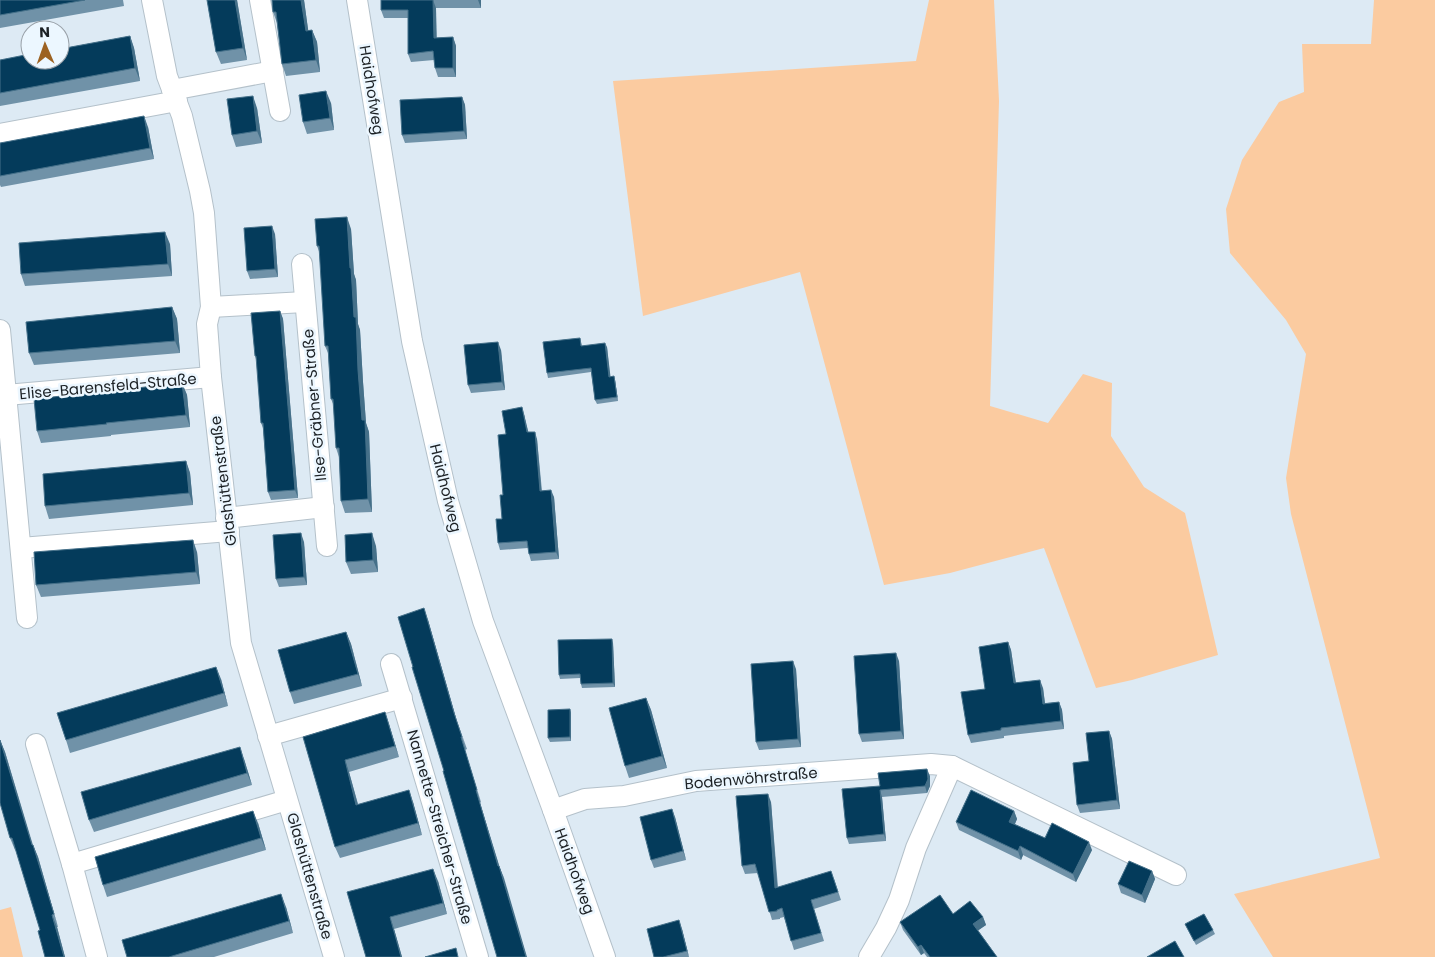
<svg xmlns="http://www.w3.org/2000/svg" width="1435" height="957" font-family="Poppins,sans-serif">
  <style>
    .green { fill: #fbcba0 }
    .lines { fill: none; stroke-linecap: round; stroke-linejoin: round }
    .minor-casing { stroke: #b4c1ca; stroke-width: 22 }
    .minor { stroke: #fff; stroke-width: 20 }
    .wall { fill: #7092a8 }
    .shaded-wall { fill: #457089 }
    .building { fill: #043b5b; stroke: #457089 }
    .labels { text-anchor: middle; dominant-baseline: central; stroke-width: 5; stroke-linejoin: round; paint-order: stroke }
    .street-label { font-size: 15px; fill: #1c2125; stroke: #ecf7ff }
  </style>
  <rect width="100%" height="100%" fill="#ddeaf4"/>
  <!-- green -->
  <g class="green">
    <path d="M 929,0 L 994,0 L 999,101 L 990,406 L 1048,423 L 1083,374 L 1112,383 L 1111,436 L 1144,487 L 1185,513 L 1218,655 L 1132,680 L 1096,688 L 1044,548 L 950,573 L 884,585 L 800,272 L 643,316 L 613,81 L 916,61 Z"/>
    <path d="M 1374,0 L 1435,0 L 1435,957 L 1273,957 L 1234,894 L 1380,858 L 1291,514 L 1286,478 L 1306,354 L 1286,320 L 1230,253 L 1226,209 L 1242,160 L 1279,102 L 1304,92 L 1302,44 L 1371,44 Z"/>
    <path d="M 11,907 L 23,957 L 0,957 L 0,910 Z"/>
  </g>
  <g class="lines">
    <!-- minor casing -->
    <g class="minor-casing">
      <g id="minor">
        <path d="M 152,0 L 167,76 L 182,116 L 200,191 L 204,213 L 211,307 L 207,324 L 211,377 L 241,643 L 334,957"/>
        <path d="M 260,0 L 280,111"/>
        <path d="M 357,0 L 412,341 L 448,501 L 483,621 L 553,810 L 605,957"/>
        <path d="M 172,90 L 273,71"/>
        <path d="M 0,134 L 177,101"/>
        <path d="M 302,264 L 327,546"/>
        <path d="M 211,307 L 305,302"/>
        <path d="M 0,330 L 27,618"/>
        <path d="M 6,395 L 211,377"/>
        <path d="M 226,518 L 324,507"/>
        <path d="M 21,548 L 229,531"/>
        <path d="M 391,664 L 478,957"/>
        <path d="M 268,736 L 402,698"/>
        <path d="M 36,744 L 72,864 L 97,957"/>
        <path d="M 553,810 L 585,799 L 624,796 L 696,781 L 931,764 L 952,766 L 1176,875"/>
        <path d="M 72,864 L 287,800"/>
        <path d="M 869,957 L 886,928 L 899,900 L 916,848 L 952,766"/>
      </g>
    </g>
    <!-- minor -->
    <use href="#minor" class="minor"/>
  </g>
  <!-- wall -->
  <g class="wall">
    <path d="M 0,0 L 123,0 L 124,6 L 0,28 Z"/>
    <path d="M 207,0 L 237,0 L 247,60 L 221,64 L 216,52 Z"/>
    <path d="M 272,0 L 304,0 L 308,30 L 312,30 L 317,42 L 320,72 L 286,76 L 282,64 L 277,23 L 273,12 Z"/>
    <path d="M 381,0 L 481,0 L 481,8 L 436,8 L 436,38 L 453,37 L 456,46 L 456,77 L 438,77 L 435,68 L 434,60 L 411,62 L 408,54 L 408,18 L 384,18 L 381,10 Z"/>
    <path d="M 130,36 L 134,48 L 140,81 L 0,106 L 0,60 Z"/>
    <path d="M 462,97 L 465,105 L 467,139 L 405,143 L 402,135 Z"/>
    <path d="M 331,103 L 334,130 L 307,134 L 303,122 Z"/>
    <path d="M 257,108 L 262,143 L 236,147 L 232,135 Z"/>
    <path d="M 148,127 L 154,159 L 1,187 L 0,185 L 0,143 Z"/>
    <path d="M 351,229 L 354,274 L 356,280 L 358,324 L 360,330 L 363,382 L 366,423 L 369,432 L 372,512 L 345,513 L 341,501 L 339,457 L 336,448 L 334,406 L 331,399 L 328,353 L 325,346 L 320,254 L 317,246 Z"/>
    <path d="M 275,234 L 278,277 L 250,279 L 247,271 Z"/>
    <path d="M 170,244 L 172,276 L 25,286 L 21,274 Z"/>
    <path d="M 172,307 L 177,319 L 180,353 L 34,365 L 29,353 Z"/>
    <path d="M 280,311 L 283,319 L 298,498 L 271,500 L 268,492 L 263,428 L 261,423 L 257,362 L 255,356 Z"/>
    <path d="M 580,338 L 582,346 L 607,347 L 610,377 L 614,376 L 615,380 L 618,401 L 597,404 L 595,400 L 591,372 L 548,378 L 547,373 Z"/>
    <path d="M 501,350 L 505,390 L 471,393 L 468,385 Z"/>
    <path d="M 182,383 L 187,395 L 190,427 L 111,435 L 111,436 L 41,443 L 37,431 Z"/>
    <path d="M 524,414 L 528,432 L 537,439 L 542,491 L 554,497 L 559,559 L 531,561 L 529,554 L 528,548 L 500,550 L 498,543 L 502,519 L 506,434 Z"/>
    <path d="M 186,461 L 190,473 L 193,505 L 49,519 L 45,506 Z"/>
    <path d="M 304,542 L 307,585 L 279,587 L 276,579 Z"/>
    <path d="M 376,546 L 378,572 L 351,574 L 346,562 Z"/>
    <path d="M 197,552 L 200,584 L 41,597 L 36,585 Z"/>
    <path d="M 428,620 L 458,725 L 467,749 L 465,750 L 481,802 L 480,803 L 499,866 L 504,878 L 444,771 L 413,667 Z"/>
    <path d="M 346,632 L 351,644 L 362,686 L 294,704 L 290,692 Z"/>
    <path d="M 1008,642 L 1011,650 L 1016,683 L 1043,688 L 1045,703 L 1059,702 L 1062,710 L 1064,729 L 1004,736 L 1004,738 L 971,743 L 968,735 L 985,689 Z"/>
    <path d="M 613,643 L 615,687 L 582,688 L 581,684 L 580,678 L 560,679 L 559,675 Z"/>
    <path d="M 899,661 L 904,739 L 862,742 L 859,734 Z"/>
    <path d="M 796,669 L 801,747 L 759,750 L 756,742 Z"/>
    <path d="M 221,679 L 228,706 L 70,753 L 66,740 Z"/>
    <path d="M 646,698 L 651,710 L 667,768 L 629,778 L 625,766 Z"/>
    <path d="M 570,709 L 571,713 L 571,741 L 550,742 L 548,738 Z"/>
    <path d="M 385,712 L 399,757 L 349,772 L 358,804 L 413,802 L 422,835 L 340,858 L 335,847 L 303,737 Z"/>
    <path d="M 1109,731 L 1112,739 L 1120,809 L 1080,813 L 1077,805 Z"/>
    <path d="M 0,740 L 5,752 L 33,845 L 38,857 L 58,927 L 57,927 L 65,957 L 45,957 L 40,930 L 16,850 L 15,850 L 10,838 Z"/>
    <path d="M 244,759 L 252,785 L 94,832 L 89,820 Z"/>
    <path d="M 930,776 L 930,786 L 927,793 L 882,797 L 886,841 L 849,844 L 847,838 L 880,786 Z"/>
    <path d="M 771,802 L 778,887 L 834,879 L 841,900 L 814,909 L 824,941 L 794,950 L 784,917 L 780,918 L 780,919 L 772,920 L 758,873 L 745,874 L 742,866 Z"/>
    <path d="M 1014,811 L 1017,819 L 1015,824 L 1045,838 L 1092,850 L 1076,882 L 1023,855 L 1021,860 L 959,830 L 956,822 Z"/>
    <path d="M 675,817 L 686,860 L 654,868 L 651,860 Z"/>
    <path d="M 258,823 L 266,850 L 107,897 L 103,885 Z"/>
    <path d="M 1152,871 L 1155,879 L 1145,903 L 1121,893 L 1118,884 Z"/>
    <path d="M 438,881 L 447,914 L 394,929 L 402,957 L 366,957 L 347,892 Z"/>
    <path d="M 286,907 L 293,933 L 214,957 L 127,957 Z"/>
    <path d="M 953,914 L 983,917 L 986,925 L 978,930 L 997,957 L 927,957 L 924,953 L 921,955 L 903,930 L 900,922 Z"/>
    <path d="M 1185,924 L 1213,930 L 1215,934 L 1196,945 Z"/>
    <path d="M 682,929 L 689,957 L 654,957 Z"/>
  </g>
  <!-- shaded-wall -->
  <g class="shaded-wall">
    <path d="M 235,0 L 237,0 L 247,60 L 243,48 Z"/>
    <path d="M 301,0 L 304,0 L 310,43 L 306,31 Z"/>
    <path d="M 433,0 L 436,8 L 437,46 L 434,38 Z"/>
    <path d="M 478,0 L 481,0 L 481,8 Z"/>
    <path d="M 312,30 L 317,42 L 320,72 L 316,60 Z"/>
    <path d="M 130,36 L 134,48 L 140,81 L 135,68 Z"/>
    <path d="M 453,37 L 456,46 L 456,77 L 453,68 Z"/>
    <path d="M 326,91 L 331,103 L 334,130 L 330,118 Z"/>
    <path d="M 253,96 L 257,108 L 262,143 L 257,131 Z"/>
    <path d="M 462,97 L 465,105 L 467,139 L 464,131 Z"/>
    <path d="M 144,116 L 148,127 L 154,159 L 150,148 Z"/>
    <path d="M 347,217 L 351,229 L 354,274 L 356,280 L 358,324 L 360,330 L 363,382 L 366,423 L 369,432 L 372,512 L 368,499 L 350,268 Z"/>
    <path d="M 272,226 L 275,234 L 278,277 L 275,269 Z"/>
    <path d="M 165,232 L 170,244 L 172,276 L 168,264 Z"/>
    <path d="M 172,307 L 177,319 L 180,353 L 175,341 Z"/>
    <path d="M 280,311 L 283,319 L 298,498 L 295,490 Z"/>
    <path d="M 498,342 L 501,350 L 505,390 L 502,382 Z"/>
    <path d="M 605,343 L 607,347 L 611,381 L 609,377 Z"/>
    <path d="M 614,376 L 615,380 L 618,401 L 617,397 Z"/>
    <path d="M 182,383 L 187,395 L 190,427 L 186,415 Z"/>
    <path d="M 522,407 L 524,414 L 530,439 L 527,432 Z"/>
    <path d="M 535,432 L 537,439 L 542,498 L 540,491 Z"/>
    <path d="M 186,461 L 190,473 L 193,505 L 189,493 Z"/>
    <path d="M 551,490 L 554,497 L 559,559 L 556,552 Z"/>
    <path d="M 301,533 L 304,542 L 307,585 L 304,577 Z"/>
    <path d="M 372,533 L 376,546 L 378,572 L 373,560 Z"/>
    <path d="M 193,540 L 197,552 L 200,584 L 196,572 Z"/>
    <path d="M 424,608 L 428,620 L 458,725 L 467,749 L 454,713 Z"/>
    <path d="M 346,632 L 351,644 L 362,686 L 358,674 Z"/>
    <path d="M 612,639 L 613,643 L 615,687 L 613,683 Z"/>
    <path d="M 1008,642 L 1011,650 L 1017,691 L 1014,683 Z"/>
    <path d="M 896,653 L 899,661 L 904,739 L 901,731 Z"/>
    <path d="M 793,661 L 796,669 L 801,747 L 798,739 Z"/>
    <path d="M 216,667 L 221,679 L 228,706 Z"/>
    <path d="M 1040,680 L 1043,688 L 1046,712 L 1043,704 Z"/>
    <path d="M 646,698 L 651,710 L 667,768 L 662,756 Z"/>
    <path d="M 1059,702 L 1062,710 L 1064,729 L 1061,721 Z"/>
    <path d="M 570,709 L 571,713 L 571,741 L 570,737 Z"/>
    <path d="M 385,712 L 389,724 L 399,757 L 395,746 Z"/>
    <path d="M 1109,731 L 1112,739 L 1120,809 L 1117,800 Z"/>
    <path d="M 0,740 L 5,752 L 36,857 L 32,845 Z"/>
    <path d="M 240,747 L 244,759 L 252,785 L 247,773 Z"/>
    <path d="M 345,760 L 349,772 L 361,816 L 356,805 Z"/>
    <path d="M 927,769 L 930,776 L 930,786 L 927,793 L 925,786 Z"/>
    <path d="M 409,790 L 413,802 L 422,835 L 418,823 Z"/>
    <path d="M 476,790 L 480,803 L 503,878 L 498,866 Z"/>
    <path d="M 880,790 L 882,797 L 886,841 L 884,834 Z"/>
    <path d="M 768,794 L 771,802 L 778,896 L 775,888 Z"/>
    <path d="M 672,809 L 675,817 L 686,860 L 683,851 Z"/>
    <path d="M 253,811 L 258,823 L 266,850 L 261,838 Z"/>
    <path d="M 1014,811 L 1017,819 L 1012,830 L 1009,822 Z"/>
    <path d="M 1089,842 L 1092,850 L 1076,882 L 1073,874 Z"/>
    <path d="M 33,845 L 38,857 L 58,927 L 54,914 Z"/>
    <path d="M 1020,846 L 1023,855 L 1021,860 L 1018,851 Z"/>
    <path d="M 499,866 L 504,878 L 527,957 L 526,957 Z"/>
    <path d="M 433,869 L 438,881 L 447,914 L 443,903 Z"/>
    <path d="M 1152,871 L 1155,879 L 1145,903 L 1142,895 Z"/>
    <path d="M 281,894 L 286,907 L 293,933 L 289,921 Z"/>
    <path d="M 52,915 L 57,927 L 65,957 L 64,957 Z"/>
    <path d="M 390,917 L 394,929 L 402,957 L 401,957 Z"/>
    <path d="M 983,917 L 986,925 L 976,932 L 973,924 Z"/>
    <path d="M 679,920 L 682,929 L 689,957 L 687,951 Z"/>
    <path d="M 921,945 L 924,953 L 921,955 L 918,947 Z"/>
  </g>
  <!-- building -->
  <g class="building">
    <path d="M 0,0 L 85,0 L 0,15 Z"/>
    <path d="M 207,0 L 235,0 L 243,48 L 216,52 Z"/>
    <path d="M 272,0 L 301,0 L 306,31 L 312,30 L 316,60 L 282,64 L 276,12 L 273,12 Z"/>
    <path d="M 381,0 L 433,0 L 434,38 L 453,37 L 453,68 L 435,68 L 433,51 L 408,54 L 408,10 L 381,10 Z"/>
    <path d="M 130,36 L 135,68 L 0,93 L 0,60 L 30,54 L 30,60 L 60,60 L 60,49 Z"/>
    <path d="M 326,91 L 330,118 L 303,122 L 299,95 Z"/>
    <path d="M 253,96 L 257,131 L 232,135 L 227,99 Z"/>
    <path d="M 462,97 L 464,131 L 402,135 L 400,100 Z"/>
    <path d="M 144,116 L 150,148 L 0,176 L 0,143 Z"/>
    <path d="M 347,217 L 350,268 L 351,268 L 354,317 L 356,317 L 358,370 L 362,420 L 365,420 L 368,499 L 341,501 L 339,448 L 336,448 L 333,399 L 331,399 L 328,346 L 325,346 L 319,246 L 317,246 L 315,219 Z"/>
    <path d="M 272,226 L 275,269 L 247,271 L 244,228 Z"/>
    <path d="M 165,232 L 168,264 L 21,274 L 19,243 Z"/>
    <path d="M 172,307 L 175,341 L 29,353 L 26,322 Z"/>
    <path d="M 280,311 L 295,490 L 268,492 L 263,423 L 261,423 L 256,356 L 255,356 L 251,313 Z"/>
    <path d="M 580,338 L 581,346 L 605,343 L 609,377 L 614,376 L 617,397 L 595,400 L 591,368 L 547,373 L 543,342 Z"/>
    <path d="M 498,342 L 502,382 L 468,385 L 464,345 Z"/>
    <path d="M 182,383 L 186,415 L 106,423 L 107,424 L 37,431 L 34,399 Z"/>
    <path d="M 522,407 L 527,432 L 535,432 L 540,491 L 551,490 L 556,552 L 529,554 L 527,541 L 498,543 L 496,519 L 502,519 L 500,495 L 503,495 L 498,435 L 506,434 L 502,411 Z"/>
    <path d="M 186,461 L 189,493 L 45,506 L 43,474 Z"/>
    <path d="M 301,533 L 304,577 L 276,579 L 273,535 Z"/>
    <path d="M 372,533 L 373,560 L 346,562 L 345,535 Z"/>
    <path d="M 193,540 L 196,572 L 36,585 L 34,552 Z"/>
    <path d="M 424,608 L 454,713 L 462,737 L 461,737 L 477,790 L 476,790 L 498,866 L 499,866 L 526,957 L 497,957 L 443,771 L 444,771 L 412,667 L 413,667 L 398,617 Z"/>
    <path d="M 346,632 L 358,674 L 290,692 L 278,650 Z"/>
    <path d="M 612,639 L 613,683 L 581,684 L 580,674 L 559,675 L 558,640 Z"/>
    <path d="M 1008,642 L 1014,683 L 1040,680 L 1043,704 L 1059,702 L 1061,721 L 1001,728 L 1001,730 L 968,735 L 961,692 L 985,689 L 979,647 Z"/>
    <path d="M 896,653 L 901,731 L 859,734 L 854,656 Z"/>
    <path d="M 793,661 L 798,739 L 756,742 L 751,664 Z"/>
    <path d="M 216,667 L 224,693 L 66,740 L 57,713 Z"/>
    <path d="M 646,698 L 662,756 L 625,766 L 609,708 Z"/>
    <path d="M 570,709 L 570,737 L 548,738 L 548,710 Z"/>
    <path d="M 385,712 L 395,746 L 345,760 L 356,805 L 409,790 L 418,823 L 335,847 L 303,737 Z"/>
    <path d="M 1109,731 L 1117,800 L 1077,805 L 1073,763 L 1089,761 L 1086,733 Z"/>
    <path d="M 0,740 L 32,845 L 33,845 L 54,914 L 52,915 L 64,957 L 45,957 L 38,931 L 40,930 L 12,838 L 10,838 L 0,803 Z"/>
    <path d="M 240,747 L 247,773 L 89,820 L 81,792 Z"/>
    <path d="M 927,769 L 928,779 L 925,786 L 880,790 L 884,834 L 847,838 L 842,789 L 880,786 L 878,773 Z"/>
    <path d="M 971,790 L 1014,811 L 1009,822 L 1045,838 L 1052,823 L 1089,842 L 1073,874 L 1020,846 L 1018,851 L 956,822 Z"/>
    <path d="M 768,794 L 775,888 L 831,871 L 838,892 L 811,900 L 821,933 L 791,941 L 782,908 L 777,910 L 777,911 L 769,912 L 755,864 L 742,866 L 736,796 Z"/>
    <path d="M 672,809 L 683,851 L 651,860 L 640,817 Z"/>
    <path d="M 253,811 L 261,838 L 103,885 L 95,857 Z"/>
    <path d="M 1129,861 L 1152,871 L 1142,895 L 1118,884 Z"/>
    <path d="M 433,869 L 443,903 L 390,917 L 401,957 L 366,957 L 347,892 Z"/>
    <path d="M 281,894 L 289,921 L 169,957 L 127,957 L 122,940 Z"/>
    <path d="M 940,895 L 953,914 L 970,901 L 983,917 L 973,924 L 997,957 L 930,957 L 921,945 L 918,947 L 900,922 Z"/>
    <path d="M 1204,914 L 1213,930 L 1194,941 L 1185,924 Z"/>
    <path d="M 679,920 L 687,951 L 663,957 L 654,957 L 647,929 Z"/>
    <path d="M 1175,941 L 1184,957 L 1147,957 Z"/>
    <path d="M 456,948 L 458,957 L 425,957 Z"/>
  </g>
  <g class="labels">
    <!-- street labels -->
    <g class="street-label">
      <text transform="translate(372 90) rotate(81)">Haidhofweg</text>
      <text transform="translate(108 386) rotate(-5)">Elise-Barensfeld-Straße</text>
      <text transform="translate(314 405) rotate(-95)">Ilse-Gräbner-Straße</text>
      <text transform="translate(223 481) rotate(-97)">Glashüttenstraße</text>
      <text transform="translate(446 488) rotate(76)">Haidhofweg</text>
      <text transform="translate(751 778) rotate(-5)">Bodenwöhrstraße</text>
      <text transform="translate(440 827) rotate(74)">Nannette-Streicher-Straße</text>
      <text transform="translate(575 871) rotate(70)">Haidhofweg</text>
      <text transform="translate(310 876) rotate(74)">Glashüttenstraße</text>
    </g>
  </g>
  <!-- north arrow -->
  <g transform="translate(45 45) rotate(358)"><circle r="24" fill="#ecf7ff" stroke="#99a1a8"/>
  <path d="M0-4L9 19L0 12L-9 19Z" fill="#9c6222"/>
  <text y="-8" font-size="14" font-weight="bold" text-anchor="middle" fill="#1c2125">N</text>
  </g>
</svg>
